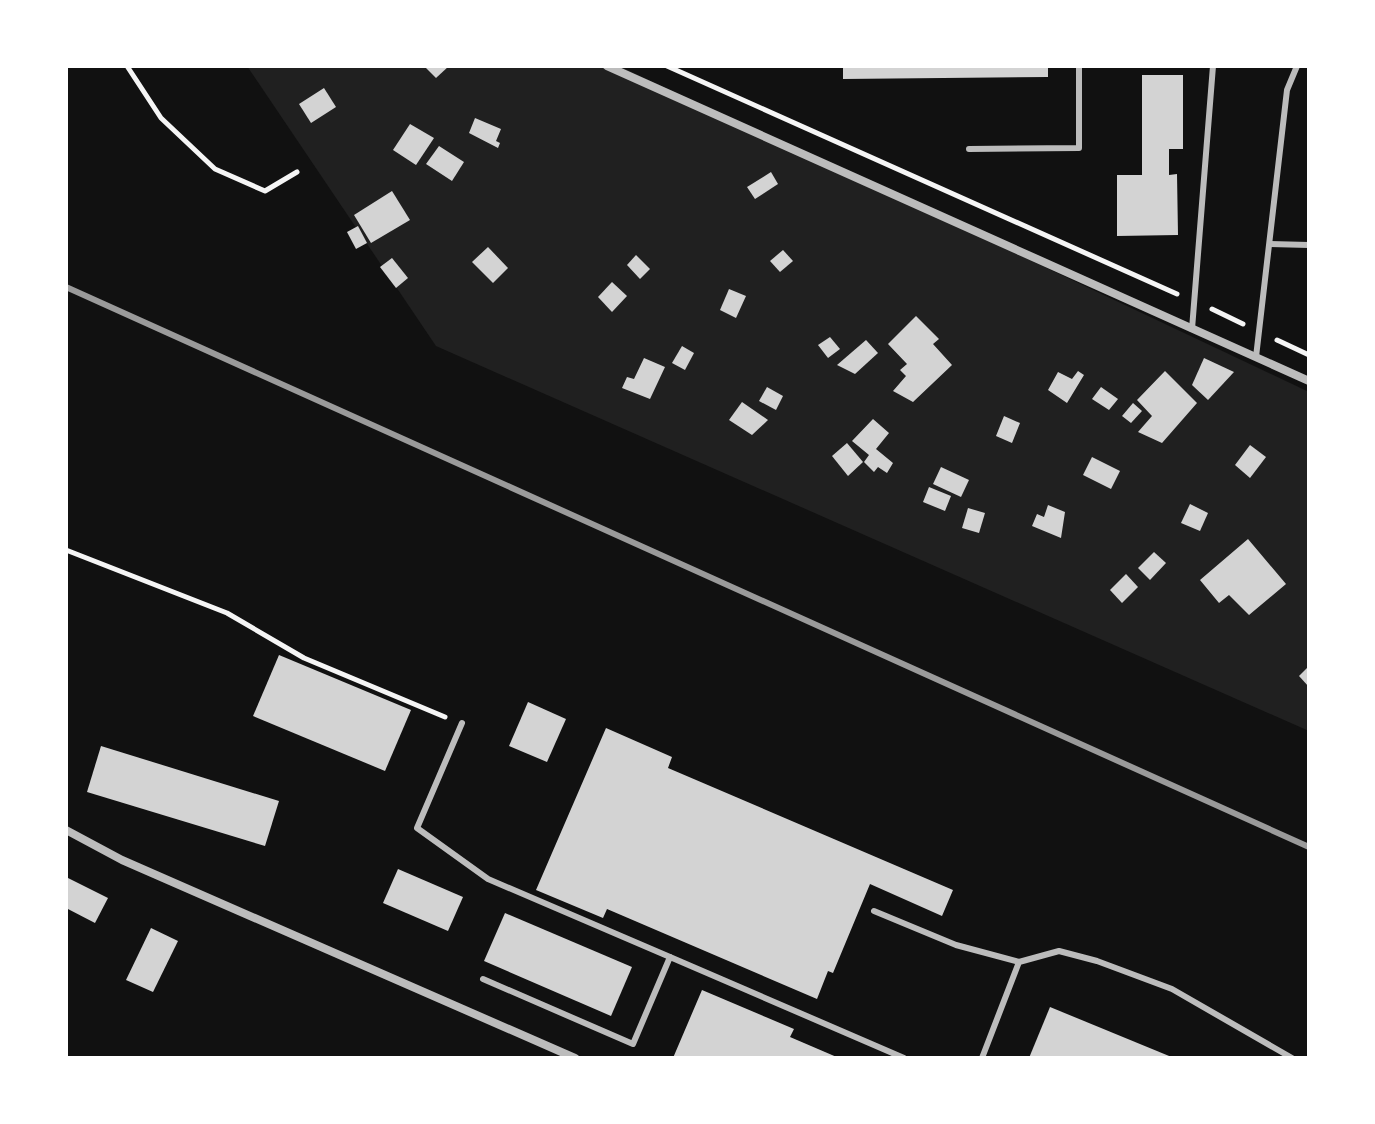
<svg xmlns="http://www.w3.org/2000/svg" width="1375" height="1124" font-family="'IBM Plex Sans',sans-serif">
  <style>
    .green { fill: #202020 }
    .building { fill: #d3d3d3 }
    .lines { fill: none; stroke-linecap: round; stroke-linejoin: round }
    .path { stroke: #f5f5f5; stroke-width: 5 }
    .service { stroke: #bcbcbc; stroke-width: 6 }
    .minor { stroke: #bcbcbc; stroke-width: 8 }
    .rail { stroke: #9a9a9a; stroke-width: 6 }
  </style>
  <rect width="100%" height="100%" fill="#111"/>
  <!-- green -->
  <path class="green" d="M 247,66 L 619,66 L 1309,392 L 1309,731 L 436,346 Z"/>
  <!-- building -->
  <g class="building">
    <path d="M 424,66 L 449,66 L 436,78 Z"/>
    <path d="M 843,66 L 1048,66 L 1048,77 L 843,79 Z"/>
    <path d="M 1142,75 L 1183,75 L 1183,149 L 1169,149 L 1169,175 L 1177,174 L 1178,235 L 1117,236 L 1117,175 L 1142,175 Z"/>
    <path d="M 324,88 L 336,107 L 311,123 L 299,104 Z"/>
    <path d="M 475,118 L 501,129 L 496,141 L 500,143 L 498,148 L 469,133 Z"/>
    <path d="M 410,124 L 434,138 L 416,165 L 393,150 Z"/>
    <path d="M 439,146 L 464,162 L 452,181 L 426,164 Z"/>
    <path d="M 771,172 L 778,184 L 755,199 L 747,187 Z"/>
    <path d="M 392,191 L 410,220 L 371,243 L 354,215 Z"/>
    <path d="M 358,226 L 367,243 L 356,249 L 347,232 Z"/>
    <path d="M 488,247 L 508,268 L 493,283 L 472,262 Z"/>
    <path d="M 783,250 L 793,261 L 780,272 L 770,261 Z"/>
    <path d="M 636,255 L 650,269 L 640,279 L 627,265 Z"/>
    <path d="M 392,258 L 408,278 L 396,288 L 380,267 Z"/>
    <path d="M 612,282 L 627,296 L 612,312 L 598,297 Z"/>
    <path d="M 729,289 L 746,296 L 736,318 L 720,310 Z"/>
    <path d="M 916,316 L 939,339 L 933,344 L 952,365 L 913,402 L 893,391 L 906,376 L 900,370 L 907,364 L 888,344 Z"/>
    <path d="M 830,337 L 840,349 L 828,358 L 818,345 Z"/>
    <path d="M 866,340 L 878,353 L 855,374 L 837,365 Z"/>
    <path d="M 682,346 L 694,353 L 685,370 L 672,363 Z"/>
    <path d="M 644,358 L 665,367 L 650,399 L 622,388 L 627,377 L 634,379 Z"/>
    <path d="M 1204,358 L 1234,372 L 1208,400 L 1192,385 Z"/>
    <path d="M 1078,371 L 1084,375 L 1067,403 L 1048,390 L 1058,372 L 1072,379 Z"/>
    <path d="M 1165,371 L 1197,403 L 1162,443 L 1138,432 L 1152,416 L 1137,400 Z"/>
    <path d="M 767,387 L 783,396 L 776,410 L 759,401 Z"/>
    <path d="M 1101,387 L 1118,399 L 1109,410 L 1092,399 Z"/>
    <path d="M 742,402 L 768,420 L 752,435 L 729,420 Z"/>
    <path d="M 1133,403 L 1142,411 L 1131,423 L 1122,416 Z"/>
    <path d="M 1004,416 L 1020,423 L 1012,443 L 996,436 Z"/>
    <path d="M 873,419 L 889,433 L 876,449 L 893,463 L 887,473 L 878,467 L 874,472 L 864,462 L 869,455 L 852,441 Z"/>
    <path d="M 847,443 L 863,462 L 848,476 L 832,456 Z"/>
    <path d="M 1250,445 L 1266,457 L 1250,478 L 1235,465 Z"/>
    <path d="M 1092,457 L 1120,471 L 1111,489 L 1083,475 Z"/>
    <path d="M 941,467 L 969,480 L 961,497 L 933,484 Z"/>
    <path d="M 929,487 L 951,496 L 945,511 L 923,502 Z"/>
    <path d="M 1190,504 L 1208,513 L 1200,531 L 1181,523 Z"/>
    <path d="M 1048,505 L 1065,512 L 1061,538 L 1032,526 L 1037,514 L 1044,517 Z"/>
    <path d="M 968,508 L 985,513 L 979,533 L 962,528 Z"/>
    <path d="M 1248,539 L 1286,584 L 1249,615 L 1229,595 L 1219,603 L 1200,580 Z"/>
    <path d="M 1154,552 L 1166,563 L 1150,580 L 1138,568 Z"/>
    <path d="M 1126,574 L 1138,587 L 1122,603 L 1110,590 Z"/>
    <path d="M 279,655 L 411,710 L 385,771 L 253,716 Z"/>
    <path d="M 1309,666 L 1309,687 L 1299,676 Z"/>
    <path d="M 528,702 L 566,719 L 547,762 L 509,746 Z"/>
    <path d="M 606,728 L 672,757 L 668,768 L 953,890 L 942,916 L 870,884 L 833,973 L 828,971 L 817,999 L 607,909 L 603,918 L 536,890 Z"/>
    <path d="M 101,746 L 279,801 L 265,846 L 87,792 Z"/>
    <path d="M 398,869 L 463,897 L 448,931 L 383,903 Z"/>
    <path d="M 66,877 L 108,898 L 95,923 L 66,908 Z"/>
    <path d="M 505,913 L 632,967 L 611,1016 L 484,961 Z"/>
    <path d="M 151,928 L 178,941 L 153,992 L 126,980 Z"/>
    <path d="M 702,990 L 794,1029 L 790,1037 L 839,1058 L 673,1058 Z"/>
    <path d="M 1050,1007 L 1174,1058 L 1029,1058 Z"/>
  </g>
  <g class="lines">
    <!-- path -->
    <g class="path">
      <path d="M 127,66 L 161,118 L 215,169 L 265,191 L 297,172"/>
      <path d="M 667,66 L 1177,294"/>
      <path d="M 1212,309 L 1243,324"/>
      <path d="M 1277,340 L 1309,355"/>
      <path d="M 66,550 L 227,613 L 304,658 L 445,717"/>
    </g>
    <!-- service -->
    <g class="service">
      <path d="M 969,149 L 1079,148 L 1079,66"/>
      <path d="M 1270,244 L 1309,245"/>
      <path d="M 1192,329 L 1213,66"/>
      <path d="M 1256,357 L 1287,90 L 1297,66"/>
      <path d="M 462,723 L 417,828 L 488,879 L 670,957"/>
      <path d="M 874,911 L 956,945 L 1019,962"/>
      <path d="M 483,979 L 633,1044 L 670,957 L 904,1058"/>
      <path d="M 982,1058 L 1019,962 L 1059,951 L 1097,961 L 1172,989 L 1292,1058"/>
    </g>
    <!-- minor -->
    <g class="minor">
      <path d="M 607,66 L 1309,381"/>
      <path d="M 66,830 L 122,860 L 575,1058"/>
    </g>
    <!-- rail -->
    <path class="rail" d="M 66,287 L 1309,847"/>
  </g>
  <!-- border -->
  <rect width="1375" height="1124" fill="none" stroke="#ffffff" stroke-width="136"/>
</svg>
